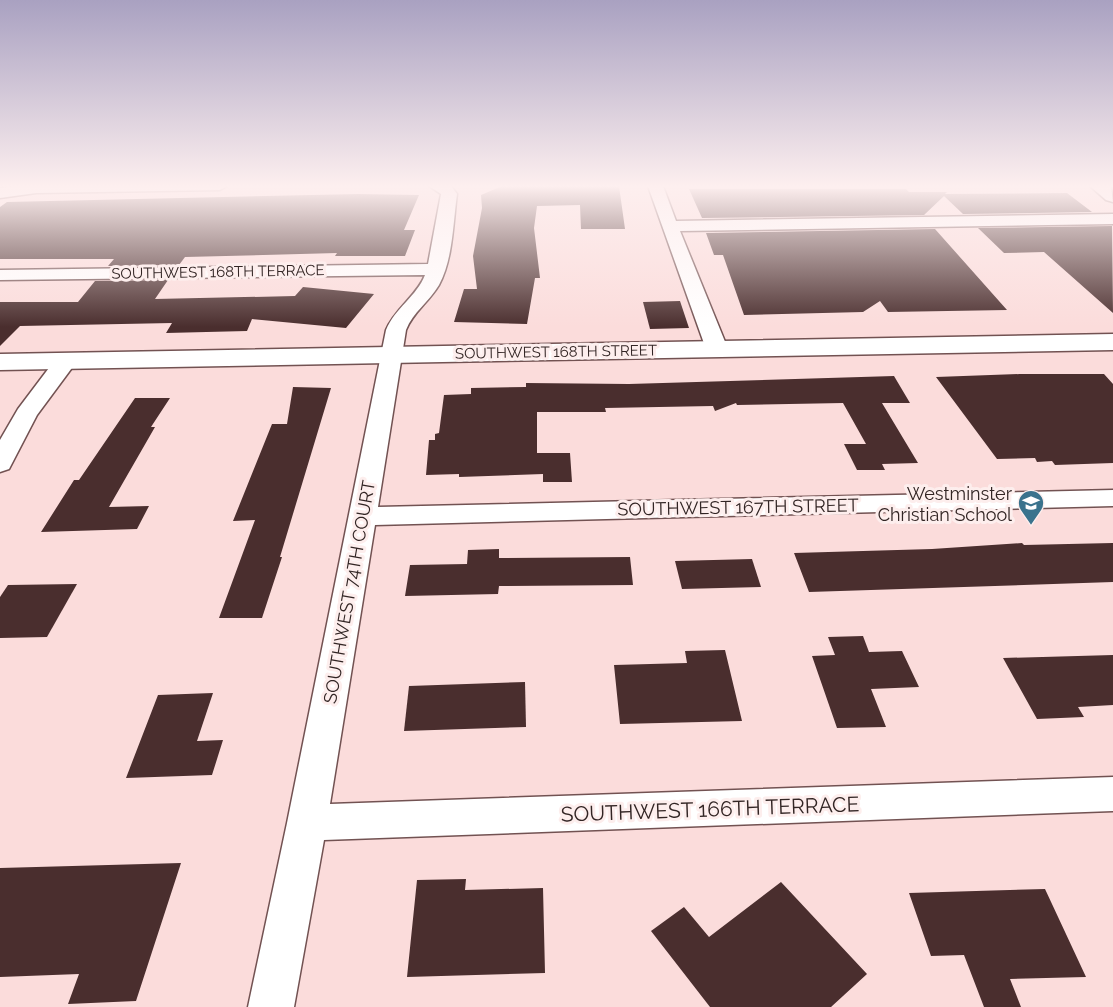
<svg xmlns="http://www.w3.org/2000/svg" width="1113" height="1007" font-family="Raleway,sans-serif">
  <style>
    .building { fill: #4a2e2e }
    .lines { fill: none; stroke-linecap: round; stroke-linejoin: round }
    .street-casing { stroke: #725252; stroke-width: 3 }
    .secondary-casing { stroke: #725252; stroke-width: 3 }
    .street { fill: #fff; fill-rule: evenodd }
    .secondary { fill: #fff; fill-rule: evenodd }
    .labels { text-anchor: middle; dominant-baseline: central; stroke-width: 6; stroke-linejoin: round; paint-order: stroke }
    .far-street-label { font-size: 15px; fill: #322524; stroke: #fdeeed }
    .poi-label { font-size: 18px; fill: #322524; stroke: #fdeeed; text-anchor: end }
    .street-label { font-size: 18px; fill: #322524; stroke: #fdeeed }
    .near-street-label { font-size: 21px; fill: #322524; stroke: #fdeeed }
  </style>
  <rect width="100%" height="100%" fill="#fbdcdb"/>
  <!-- building -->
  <g class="building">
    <path d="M 502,186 L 619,186 L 625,229 L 581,229 L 580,205 L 537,206 L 534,228 L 540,278 L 535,278 L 527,324 L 454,322 L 464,289 L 477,289 L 473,256 L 482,208 L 481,195 Z"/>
    <path d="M 689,189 L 906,189 L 909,192 L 947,192 L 945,194 L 1067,193 L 1092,212 L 963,214 L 944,196 L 924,215 L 702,218 Z"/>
    <path d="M 358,194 L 419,195 L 404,230 L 415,230 L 405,256 L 335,256 L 337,253 L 185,257 L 179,265 L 108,266 L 114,259 L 0,259 L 0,207 L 7,202 Z"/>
    <path d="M 1112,226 L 1113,313 L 1044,252 L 1004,253 L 978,228 Z"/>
    <path d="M 935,229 L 1007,310 L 888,312 L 880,301 L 863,312 L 744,315 L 723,255 L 714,255 L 706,233 Z"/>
    <path d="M 168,280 L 155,299 L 295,296 L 303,287 L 374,294 L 346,328 L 252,319 L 247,331 L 166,333 L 172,323 L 20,326 L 0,346 L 0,302 L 78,302 L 95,281 Z"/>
    <path d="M 680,301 L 689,328 L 650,329 L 643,302 Z"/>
    <path d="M 1020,374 L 1104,374 L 1113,384 L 1113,463 L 1055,465 L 1052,461 L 1037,462 L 1035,458 L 997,459 L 936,377 Z"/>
    <path d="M 894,376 L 910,403 L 882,403 L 918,463 L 882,464 L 885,470 L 857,470 L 844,444 L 866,444 L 843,403 L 737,405 L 736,403 L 715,411 L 713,406 L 605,408 L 606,412 L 537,412 L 537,453 L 570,453 L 572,482 L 543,482 L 543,474 L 459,477 L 459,474 L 426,475 L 429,440 L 435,440 L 435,434 L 439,433 L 444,395 L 471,394 L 471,388 L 526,387 L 526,383 L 629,384 Z"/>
    <path d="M 293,387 L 331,388 L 280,557 L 282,557 L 262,618 L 219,618 L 255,520 L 233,521 L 272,424 L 287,424 Z"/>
    <path d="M 135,398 L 170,398 L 151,427 L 155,427 L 109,507 L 149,506 L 137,529 L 41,532 L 74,480 L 79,480 Z"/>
    <path d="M 1022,543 L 1024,545 L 1113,543 L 1113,582 L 809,592 L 794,553 L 932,549 Z"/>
    <path d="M 499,549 L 499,558 L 630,557 L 633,585 L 499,586 L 498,594 L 405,596 L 410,565 L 467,564 L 468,550 Z"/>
    <path d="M 752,559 L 761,587 L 682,589 L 675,561 Z"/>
    <path d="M 77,584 L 47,637 L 0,638 L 0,597 L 8,585 Z"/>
    <path d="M 863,636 L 869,652 L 902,651 L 919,687 L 871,689 L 886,727 L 837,728 L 812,656 L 835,655 L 828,637 Z"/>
    <path d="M 725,650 L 742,721 L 620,724 L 614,665 L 687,663 L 685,651 Z"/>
    <path d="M 1113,655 L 1113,705 L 1078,707 L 1084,717 L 1037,719 L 1003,658 Z"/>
    <path d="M 525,682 L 526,727 L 404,731 L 409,686 Z"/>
    <path d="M 213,693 L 197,741 L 223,740 L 212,775 L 126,778 L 158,695 Z"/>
    <path d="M 181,863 L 136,1001 L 68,1004 L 79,974 L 0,977 L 0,868 Z"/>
    <path d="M 466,879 L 465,890 L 543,888 L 545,973 L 407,977 L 417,880 Z"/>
    <path d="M 781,882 L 867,974 L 831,1007 L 710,1007 L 651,931 L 684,907 L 709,937 Z"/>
    <path d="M 1045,889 L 1086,977 L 1010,979 L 1021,1007 L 984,1007 L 964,955 L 931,956 L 909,893 Z"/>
  </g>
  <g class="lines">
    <!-- street casing -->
    <g class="street-casing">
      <g id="street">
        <path d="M 20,186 L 227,186 L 220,190 L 36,193 L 0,198 L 0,188 Z"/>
        <path d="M 429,186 L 451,186 L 457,194 C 453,223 453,259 439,285 C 429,302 413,312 406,330 L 378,507 L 1113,490 L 1113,506 L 375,525 L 330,804 L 1113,777 L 1113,811 L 324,840 L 294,1007 L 248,1007 L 287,823 L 386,330 C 395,308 417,296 425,275 L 0,280 L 0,270 L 428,264 L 441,194 Z"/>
        <path d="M 648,186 L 663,186 L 676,221 L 1113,214 L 1113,224 L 680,231 L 728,349 L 724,353 L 717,355 L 710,353 L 706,349 Z"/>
        <path d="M 66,355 L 74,356 L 77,361 L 37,415 L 9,469 L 0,472 L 0,440 L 18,409 L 58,356 Z"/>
      </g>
    </g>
    <!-- secondary casing -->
    <g class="secondary-casing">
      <g id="secondary">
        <path d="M 1090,186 L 1111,186 L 1113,202 L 1106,200 Z"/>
        <path d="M 1113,334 L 1113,350 L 0,370 L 0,354 Z"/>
      </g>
    </g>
    <!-- street -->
    <use href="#street" class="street"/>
    <!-- secondary -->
    <use href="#secondary" class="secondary"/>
  </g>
  <!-- sky -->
  <linearGradient id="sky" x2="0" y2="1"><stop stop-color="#a9a1c1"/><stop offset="0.57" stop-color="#fdefef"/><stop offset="1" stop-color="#fdefef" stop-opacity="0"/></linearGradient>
  <rect width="1113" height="327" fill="url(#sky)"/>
  <!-- icons -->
  <defs>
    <g id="school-pin" transform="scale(1.35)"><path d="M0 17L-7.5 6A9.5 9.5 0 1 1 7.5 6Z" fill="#3a738d" stroke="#fdeeed"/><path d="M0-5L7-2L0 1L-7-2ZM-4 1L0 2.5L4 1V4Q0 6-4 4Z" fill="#fff"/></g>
  </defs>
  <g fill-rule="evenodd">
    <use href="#school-pin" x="1031" y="503"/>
  </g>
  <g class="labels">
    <!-- far-street labels -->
    <g class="far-street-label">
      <text transform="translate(218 272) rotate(-1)">SOUTHWEST 168TH TERRACE</text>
      <text transform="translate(556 352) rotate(-1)">SOUTHWEST 168TH STREET</text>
    </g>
    <!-- poi labels -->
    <g class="poi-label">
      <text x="1012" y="493">Westminster<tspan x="1012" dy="21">Christian School</tspan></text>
    </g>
    <!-- street labels -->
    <g class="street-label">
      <text transform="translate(738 507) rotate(-1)">SOUTHWEST 167TH STREET</text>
      <text transform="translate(349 592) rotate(-80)">SOUTHWEST 74TH COURT</text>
    </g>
    <!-- near-street labels -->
    <g class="near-street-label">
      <text transform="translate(710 809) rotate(-2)">SOUTHWEST 166TH TERRACE</text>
    </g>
  </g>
</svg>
